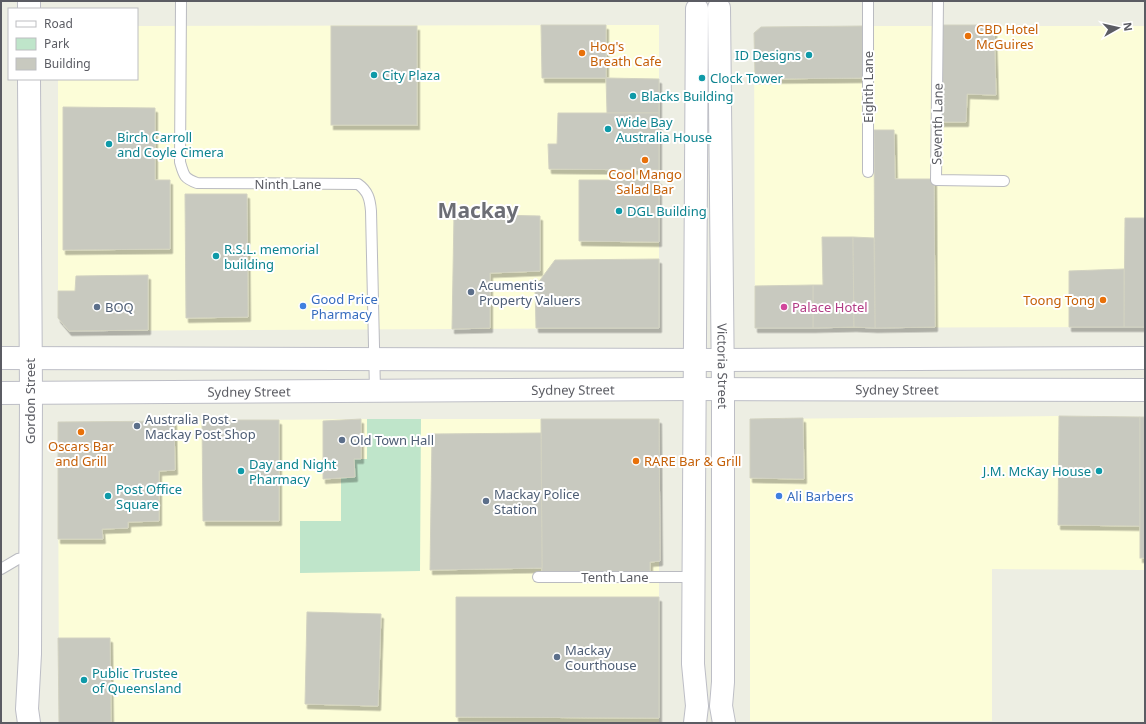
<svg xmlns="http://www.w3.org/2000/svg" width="1146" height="724" font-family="'Noto Sans',sans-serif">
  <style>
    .commercial { fill: #fcfdd8 }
    .green { fill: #bfe5ca }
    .building { fill: #c8c9bf; stroke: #d2d2c1; filter: url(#shadow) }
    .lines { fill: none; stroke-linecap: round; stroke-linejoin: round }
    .lane-casing { stroke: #babbc1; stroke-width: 12 }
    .secondary-casing { stroke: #bdbec6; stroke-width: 24 }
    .lane { stroke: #fff; stroke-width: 10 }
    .secondary { stroke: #fff; stroke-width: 22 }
    .food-dot { fill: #e8710a; stroke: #fff; stroke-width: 1.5 }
    .culture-dot { fill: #0f9aa8; stroke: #fff; stroke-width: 1.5 }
    .service-dot { fill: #5c6f8a; stroke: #fff; stroke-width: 1.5 }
    .shop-dot { fill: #3f7fe0; stroke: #fff; stroke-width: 1.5 }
    .hotel-dot { fill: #d1479c; stroke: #fff; stroke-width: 1.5 }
    .labels { text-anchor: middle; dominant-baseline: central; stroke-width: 4; stroke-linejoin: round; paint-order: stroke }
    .food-label { font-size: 13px; fill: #c56008; stroke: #fff; text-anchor: start }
    .culture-label { font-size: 13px; fill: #0d838f; stroke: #fff; text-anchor: start }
    .street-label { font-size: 13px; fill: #5b5c63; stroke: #fff }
    .service-label { font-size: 13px; fill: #4e5e75; stroke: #fff; text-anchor: start }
    .shop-label { font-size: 13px; fill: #366cbe; stroke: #fff; text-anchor: start }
    .hotel-label { font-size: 13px; fill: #b23c85; stroke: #fff; text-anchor: start }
    .town-label { font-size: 21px; font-weight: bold; fill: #6c6e75; stroke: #fff }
  </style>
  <defs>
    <filter id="shadow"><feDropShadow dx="2.5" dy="4.5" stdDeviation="0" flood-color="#0004"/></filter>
  </defs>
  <rect width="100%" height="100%" fill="#edeee3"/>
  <!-- commercial -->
  <g class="commercial">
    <path d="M 606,25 L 659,25 L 659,328 L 69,331 L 58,318 L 58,79 L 137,79 L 137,26 Z"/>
    <path d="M 863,26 L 1145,26 L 1145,327 L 755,328 L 754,33 L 761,27 Z"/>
    <path d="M 1059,416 L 1145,417 L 1145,570 L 992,569 L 992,721 L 750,721 L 750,419 Z"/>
    <path d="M 361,419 L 659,419 L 659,722 L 59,723 L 58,422 Z"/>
  </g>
  <!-- green -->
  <path class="green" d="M 367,419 L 421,419 L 420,571 L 300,573 L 300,521 L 341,521 L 341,478 L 355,477 L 354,459 L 367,459 Z"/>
  <!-- building -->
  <g class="building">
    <path d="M 541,25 L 606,25 L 606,78 L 542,78 Z"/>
    <path d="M 941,25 L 994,25 L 996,95 L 967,94 L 966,122 L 940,122 Z"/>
    <rect x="331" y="26" width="86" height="99"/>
    <path d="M 863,26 L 863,78 L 755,79 L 754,33 L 761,27 Z"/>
    <path d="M 606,78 L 659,79 L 659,113 L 607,113 Z"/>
    <path d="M 63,107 L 155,108 L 155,180 L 170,180 L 170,249 L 63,250 Z"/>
    <path d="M 558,113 L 659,113 L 659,170 L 549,169 L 548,144 L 557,144 Z"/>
    <path d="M 874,130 L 894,130 L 895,179 L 934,179 L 935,327 L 875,328 Z"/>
    <path d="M 579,180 L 659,180 L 659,242 L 579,241 Z"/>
    <path d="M 185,194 L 247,194 L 248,317 L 186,318 Z"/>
    <path d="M 454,214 L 540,216 L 540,271 L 490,273 L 490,328 L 452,329 Z"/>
    <path d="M 1125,218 L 1145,218 L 1145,327 L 1124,327 Z"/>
    <path d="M 822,237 L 853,237 L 854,327 L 813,328 L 813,285 L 823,285 Z"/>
    <path d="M 853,237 L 874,238 L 875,328 L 854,327 Z"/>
    <path d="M 659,259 L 659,328 L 536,328 L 535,287 L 555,260 Z"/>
    <path d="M 1124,269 L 1124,327 L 1069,327 L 1069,271 Z"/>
    <path d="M 148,275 L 148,330 L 69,331 L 58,318 L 58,291 L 75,291 L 76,276 Z"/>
    <path d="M 813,285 L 813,328 L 755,328 L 755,286 Z"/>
    <path d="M 1059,416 L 1140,417 L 1140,526 L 1058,525 Z"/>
    <rect x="1140" y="417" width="5" height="141"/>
    <path d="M 803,418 L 804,479 L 750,478 L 750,419 Z"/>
    <path d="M 361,419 L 361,459 L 354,459 L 355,477 L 323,479 L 323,421 Z"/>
    <path d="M 541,419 L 659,419 L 660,561 L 650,562 L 650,572 L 542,573 Z"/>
    <path d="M 202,420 L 279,420 L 279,521 L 203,521 Z"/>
    <path d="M 174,421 L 175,470 L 159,471 L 159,521 L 128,522 L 128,528 L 102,529 L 103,539 L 58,539 L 58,422 Z"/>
    <path d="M 541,433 L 542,568 L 430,570 L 432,434 Z"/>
    <path d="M 456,597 L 659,597 L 659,718 L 456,717 Z"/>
    <path d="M 307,612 L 381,614 L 378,706 L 305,704 Z"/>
    <path d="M 58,638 L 110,638 L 111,722 L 59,723 Z"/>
  </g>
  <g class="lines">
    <!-- lane casing -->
    <g class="lane-casing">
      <g id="lane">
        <path d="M 181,1 L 180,162 C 184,176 184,178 197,183 L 358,184 C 368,191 370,199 371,211 L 375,391"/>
        <path d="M 868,1 L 868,172"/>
        <path d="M 938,1 L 936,180 L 1004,181"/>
        <path d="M 1,569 L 18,559 L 30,557"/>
        <path d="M 538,577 L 693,577"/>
      </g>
    </g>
    <!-- secondary casing -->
    <g class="secondary-casing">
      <g id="secondary">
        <path id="s1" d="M 719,8 L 723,390 L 723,682 L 721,706 L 724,723"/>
        <path d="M 29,9 L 29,1"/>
        <path d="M 1,358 L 722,360 L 1145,358"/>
        <path id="s2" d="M 1,393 L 694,389 L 1145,390"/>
        <path d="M 29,723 L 27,709 L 30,654 L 31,393 L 29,79"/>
        <path d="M 695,723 L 697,706 L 693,664 L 697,9"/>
      </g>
    </g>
    <!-- lane -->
    <use href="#lane" class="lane"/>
    <!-- secondary -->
    <use href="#secondary" class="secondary"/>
  </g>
  <!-- markers -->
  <g class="food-dot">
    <circle cx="968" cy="36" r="4"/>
    <circle cx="582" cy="53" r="4"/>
    <circle cx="645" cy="160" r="4"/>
    <circle cx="1103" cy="300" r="4"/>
    <circle cx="81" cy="432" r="4"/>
    <circle cx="636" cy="461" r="4"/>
  </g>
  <g class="culture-dot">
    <circle cx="809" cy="55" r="4"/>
    <circle cx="374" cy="75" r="4"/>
    <circle cx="702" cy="78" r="4"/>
    <circle cx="633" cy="96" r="4"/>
    <circle cx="608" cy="129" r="4"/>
    <circle cx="109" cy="144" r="4"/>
    <circle cx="619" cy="211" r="4"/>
    <circle cx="216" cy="256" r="4"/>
    <circle cx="241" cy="471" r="4"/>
    <circle cx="1099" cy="471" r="4"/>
    <circle cx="108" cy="496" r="4"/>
    <circle cx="84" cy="680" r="4"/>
  </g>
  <g class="service-dot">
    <circle cx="471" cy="292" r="4"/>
    <circle cx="97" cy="307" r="4"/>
    <circle cx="137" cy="426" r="4"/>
    <circle cx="342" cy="440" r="4"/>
    <circle cx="486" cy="501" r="4"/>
    <circle cx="557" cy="657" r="4"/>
  </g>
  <g class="shop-dot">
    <circle cx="303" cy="306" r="4"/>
    <circle cx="779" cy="496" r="4"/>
  </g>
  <circle class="hotel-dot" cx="784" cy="307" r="4"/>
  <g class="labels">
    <!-- food labels -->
    <g class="food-label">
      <text x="976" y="29">CBD Hotel<tspan x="976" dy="15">McGuires</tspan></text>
      <text x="590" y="46">Hog's<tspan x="590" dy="15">Breath Cafe</tspan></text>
      <text x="645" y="174" text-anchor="middle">Cool Mango<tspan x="645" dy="15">Salad Bar</tspan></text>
      <text x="1095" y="300" text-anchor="end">Toong Tong</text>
      <text x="81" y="446" text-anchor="middle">Oscars Bar<tspan x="81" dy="15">and Grill</tspan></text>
      <text x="644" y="461">RARE Bar &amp; Grill</text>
    </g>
    <!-- culture labels -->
    <g class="culture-label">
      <text x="801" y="55" text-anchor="end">ID Designs</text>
      <text x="382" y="75">City Plaza</text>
      <text x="710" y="78">Clock Tower</text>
      <text x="641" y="96">Blacks Building</text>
      <text x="616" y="122">Wide Bay<tspan x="616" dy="15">Australia House</tspan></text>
      <text x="117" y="137">Birch Carroll<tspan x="117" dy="15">and Coyle Cimera</tspan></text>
      <text x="627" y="211">DGL Building</text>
      <text x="224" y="249">R.S.L. memorial<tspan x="224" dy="15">building</tspan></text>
      <text x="249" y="464">Day and Night<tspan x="249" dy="15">Pharmacy</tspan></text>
      <text x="1091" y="471" text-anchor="end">J.M. McKay House</text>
      <text x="116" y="489">Post Office<tspan x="116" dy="15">Square</tspan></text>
      <text x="92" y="673">Public Trustee<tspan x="92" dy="15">of Queensland</tspan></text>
    </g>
    <!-- street labels -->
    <g class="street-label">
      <text transform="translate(868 87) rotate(-90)">Eighth Lane</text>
      <text transform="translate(937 124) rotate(-89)">Seventh Lane</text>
      <text x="288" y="184">Ninth Lane</text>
      <text stroke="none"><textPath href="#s1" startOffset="358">Victoria Street</textPath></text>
      <text stroke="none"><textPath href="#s2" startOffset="572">Sydney Street</textPath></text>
      <text stroke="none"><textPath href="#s2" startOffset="896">Sydney Street</textPath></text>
      <text stroke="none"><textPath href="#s2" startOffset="248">Sydney Street</textPath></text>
      <text transform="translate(30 401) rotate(-90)">Gordon Street</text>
      <text x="615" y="577">Tenth Lane</text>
    </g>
    <!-- service labels -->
    <g class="service-label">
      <text x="479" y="285">Acumentis<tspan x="479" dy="15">Property Valuers</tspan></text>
      <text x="105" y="307">BOQ</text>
      <text x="145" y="419">Australia Post -<tspan x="145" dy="15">Mackay Post Shop</tspan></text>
      <text x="350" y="440">Old Town Hall</text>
      <text x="494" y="494">Mackay Police<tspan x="494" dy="15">Station</tspan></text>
      <text x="565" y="650">Mackay<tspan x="565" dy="15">Courthouse</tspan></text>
    </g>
    <!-- shop labels -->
    <g class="shop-label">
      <text x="311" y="299">Good Price<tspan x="311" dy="15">Pharmacy</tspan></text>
      <text x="787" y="496">Ali Barbers</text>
    </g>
    <!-- hotel labels -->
    <g class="hotel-label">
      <text x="792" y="307">Palace Hotel</text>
    </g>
    <!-- town labels -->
    <g class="town-label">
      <text x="478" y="210">Mackay</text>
    </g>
  </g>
  <!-- border -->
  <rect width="1146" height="724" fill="none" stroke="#5b5c63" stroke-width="4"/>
  <!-- legend -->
  <rect x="8" y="8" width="130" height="72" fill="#ffffff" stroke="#bdbec1"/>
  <rect x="16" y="21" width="20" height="6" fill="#ffffff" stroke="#bdbec1"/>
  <text x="44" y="28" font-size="12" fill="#5b5c63">Road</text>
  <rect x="16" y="38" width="20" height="12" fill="#bfe5ca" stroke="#bdbec1"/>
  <text x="44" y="48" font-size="12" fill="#5b5c63">Park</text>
  <rect x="16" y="58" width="20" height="12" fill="#c8c9bf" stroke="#bdbec1"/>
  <text x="44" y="68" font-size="12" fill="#5b5c63">Building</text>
  <!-- north arrow -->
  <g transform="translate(1118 28) rotate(82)" stroke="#ffffff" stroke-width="3" paint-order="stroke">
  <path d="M0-3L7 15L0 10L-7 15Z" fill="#5b5c63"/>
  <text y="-6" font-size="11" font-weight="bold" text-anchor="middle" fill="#5b5c63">N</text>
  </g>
</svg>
